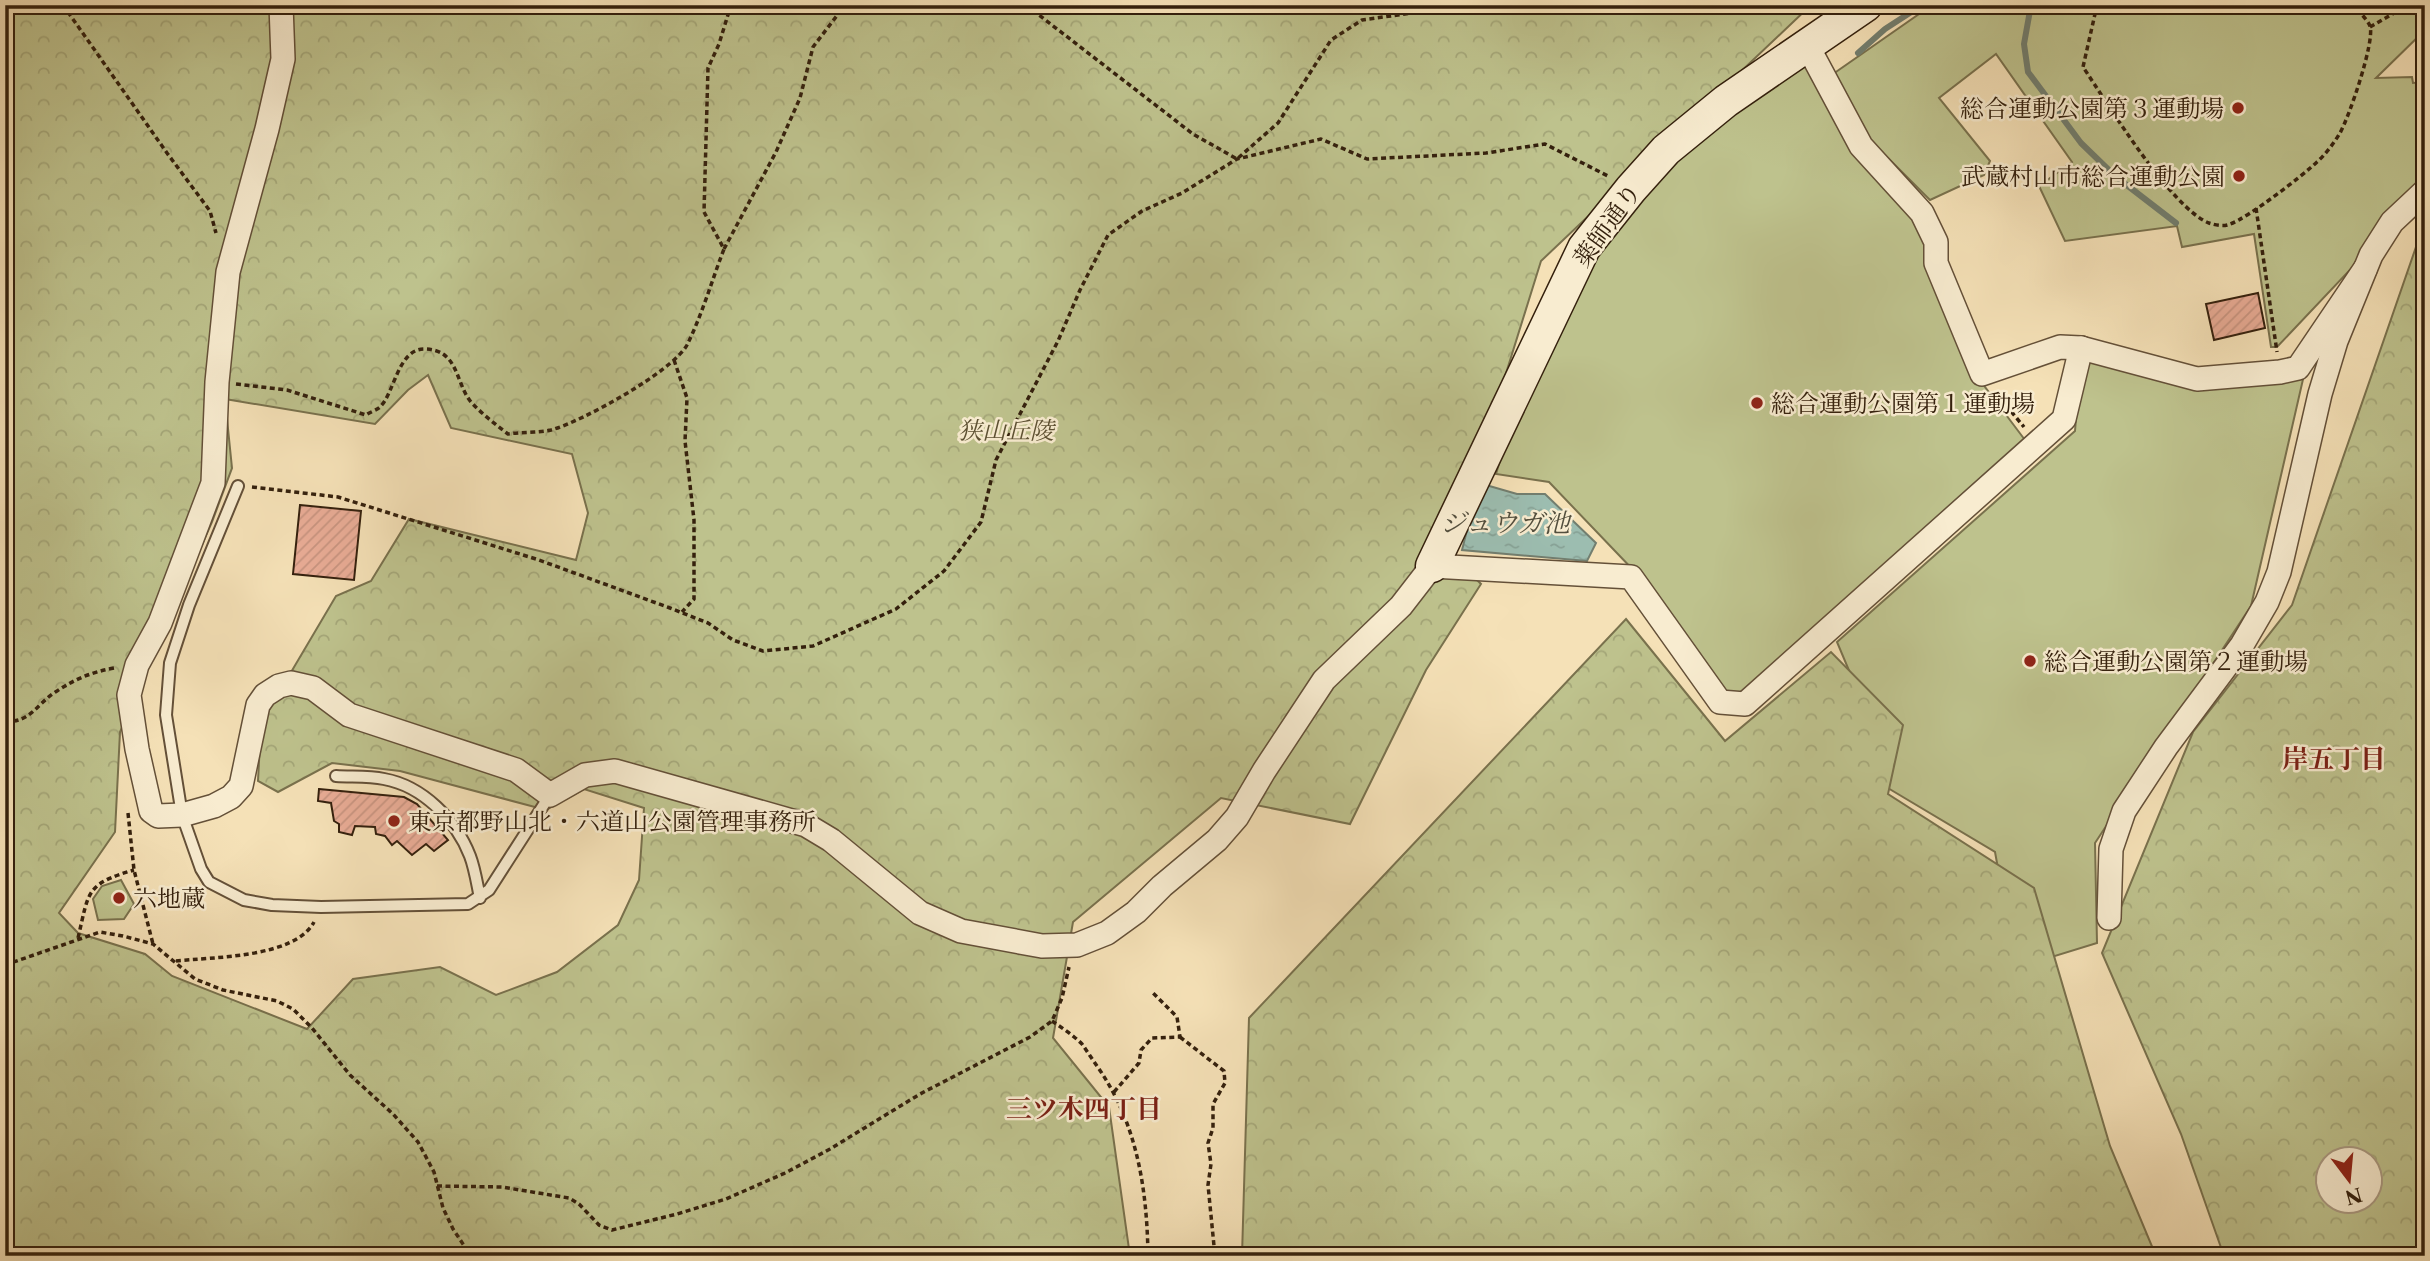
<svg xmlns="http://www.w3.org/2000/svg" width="2430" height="1261" font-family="'Libre Caslon Text','Noto Serif JP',serif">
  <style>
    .grass { fill: #bec28d; stroke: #79714d; stroke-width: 2 }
    .forest { fill: url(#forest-crowns); stroke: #79714d; stroke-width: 2; fill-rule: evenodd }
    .water { fill: url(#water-ripples); stroke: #727e6f; stroke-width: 2 }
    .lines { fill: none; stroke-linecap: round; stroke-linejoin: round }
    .stream { stroke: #727e6f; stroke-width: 6 }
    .building { fill: url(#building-hatch); stroke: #34200d; stroke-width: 2 }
    .lane-casing { stroke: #645038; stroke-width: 14 }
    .street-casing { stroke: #645038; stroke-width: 26 }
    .secondary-casing { stroke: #34200d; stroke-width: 35 }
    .path { stroke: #34200d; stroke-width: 3.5; stroke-dasharray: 5 3.5; stroke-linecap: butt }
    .lane { stroke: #f8ecd0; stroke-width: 10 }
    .street { stroke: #f8ecd0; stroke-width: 23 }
    .secondary { stroke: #f8ecd0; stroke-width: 32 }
    .poi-dot { fill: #8f2418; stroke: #f8ecd0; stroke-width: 2.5 }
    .labels { text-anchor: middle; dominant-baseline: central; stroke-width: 5; stroke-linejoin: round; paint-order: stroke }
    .poi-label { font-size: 24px; fill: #34200d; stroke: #f8ecd0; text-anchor: start }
    .street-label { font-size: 24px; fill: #34200d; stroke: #f8ecd0 }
    .park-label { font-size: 24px; font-style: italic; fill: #5d5133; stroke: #f8ecd0 }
    .water-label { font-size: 26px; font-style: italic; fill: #534f3e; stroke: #f8ecd0 }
    .neighbourhood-label { font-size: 26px; font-weight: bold; fill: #7a1f14; stroke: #f8ecd0 }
  </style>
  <defs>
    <pattern id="forest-crowns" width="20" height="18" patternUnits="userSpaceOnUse" patternTransform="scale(1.75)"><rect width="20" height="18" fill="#bec28d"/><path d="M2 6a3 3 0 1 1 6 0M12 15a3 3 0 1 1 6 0" fill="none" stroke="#a4a678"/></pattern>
    <pattern id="water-ripples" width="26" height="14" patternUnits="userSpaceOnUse" patternTransform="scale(1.75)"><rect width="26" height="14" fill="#9cbdb0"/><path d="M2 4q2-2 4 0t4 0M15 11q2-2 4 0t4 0" fill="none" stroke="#87a296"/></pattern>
    <pattern id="building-hatch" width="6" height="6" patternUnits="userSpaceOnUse" patternTransform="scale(1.75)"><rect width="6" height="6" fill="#e9ac96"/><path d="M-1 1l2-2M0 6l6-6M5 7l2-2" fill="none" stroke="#c89480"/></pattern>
  </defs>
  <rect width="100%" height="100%" fill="#f5e1b7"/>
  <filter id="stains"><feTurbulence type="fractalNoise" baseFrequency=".00286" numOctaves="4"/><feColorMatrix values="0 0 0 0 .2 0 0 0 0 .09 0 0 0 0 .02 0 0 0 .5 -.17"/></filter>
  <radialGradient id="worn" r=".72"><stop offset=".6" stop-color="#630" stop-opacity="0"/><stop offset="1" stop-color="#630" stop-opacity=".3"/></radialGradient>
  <!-- grass -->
  <g class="grass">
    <path d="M 1932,5 L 2425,5 L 2425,30 L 2376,78 L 2412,77 L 2413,83 L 2425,82 L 2425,177 L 2386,218 L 2365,254 L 2277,347 L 2271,347 L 2254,234 L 2182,247 L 2177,226 L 2065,241 L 2039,186 L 2072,162 L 1996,54 L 1939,98 L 1990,161 L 1984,175 L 1930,200 L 1870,140 L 1833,74 Z"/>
    <path d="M 1799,39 L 1917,215 L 1967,363 L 2025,440 L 1743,697 L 1723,696 L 1637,574 L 1549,482 L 1496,474 L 1528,366 L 1658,159 Z"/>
    <path d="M 2081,359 L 2197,387 L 2304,375 L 2251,606 L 2095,843 L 2097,943 L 2016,968 L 1995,852 L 1861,772 L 1853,680 L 1837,642 L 2075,431 Z"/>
    <path d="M 121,880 L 134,904 L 124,919 L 98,920 L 93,899 L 102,886 Z"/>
  </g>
  <!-- forest -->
  <g class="forest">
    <path d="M 5,5 L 1811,5 L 1541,261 L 1450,553 L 1481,584 L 1426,670 L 1350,824 L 1221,798 L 1073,922 L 1053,1038 L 1109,1107 L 1130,1256 L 5,1256 ZM 428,375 L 451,428 L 572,454 L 588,513 L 576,560 L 409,519 L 371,581 L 336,596 L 261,723 L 258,781 L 278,792 L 332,763 L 400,771 L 546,810 L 584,789 L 644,808 L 639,880 L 618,925 L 557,972 L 496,995 L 440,967 L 353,979 L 307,1029 L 172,976 L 145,954 L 78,933 L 59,913 L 115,832 L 120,732 L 212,522 L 232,468 L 225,399 L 375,424 L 408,390 Z"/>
    <path d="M 2425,221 L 2425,1256 L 2224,1256 L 2181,1134 L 2102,953 L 2193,732 L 2292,605 ZM 2328,1160 L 2370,1160 L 2370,1202 L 2328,1202 Z"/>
    <path d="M 1626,619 L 1725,741 L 1831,652 L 1903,725 L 1888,794 L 2034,888 L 2110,1146 L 2156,1256 L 1242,1256 L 1249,1018 Z"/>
  </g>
  <!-- water -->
  <path class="water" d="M 1479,483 L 1517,494 L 1545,494 L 1596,543 L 1587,561 L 1462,550 Z"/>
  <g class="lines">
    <!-- stream -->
    <g class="stream">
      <path d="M 2031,5 L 2024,44 L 2028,72 L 2081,143 L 2115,176 L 2176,223"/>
      <path d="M 1858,53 L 1885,29 L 1922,5"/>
    </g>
  </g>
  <!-- building -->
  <g class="building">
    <path d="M 2258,293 L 2265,328 L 2214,340 L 2206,304 Z"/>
    <path d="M 300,505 L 361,511 L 354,580 L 293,574 Z"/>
    <path d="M 319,789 L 404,797 L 417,804 L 448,840 L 434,851 L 426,844 L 412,855 L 397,841 L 392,845 L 385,836 L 376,834 L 375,827 L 355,826 L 352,835 L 339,832 L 339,824 L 334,821 L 331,803 L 318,801 Z"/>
  </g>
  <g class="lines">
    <!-- lane casing -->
    <g class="lane-casing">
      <g id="lane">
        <path d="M 238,486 L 189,605 L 170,663 L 166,715 L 182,815 L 201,869 L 209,882 L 244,900 L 272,905 L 321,907 L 468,904 L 489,890 L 550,795"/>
        <path d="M 336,776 C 352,777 369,776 384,779 C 423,786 456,820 470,856 C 475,869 477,884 480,898"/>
      </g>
    </g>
    <!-- street casing -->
    <g class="street-casing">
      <g id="street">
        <path d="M 281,5 L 283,59 L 267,129 L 228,272 L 217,382 L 213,483 L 160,623 L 137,665 L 129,695 L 137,749 L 151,811 L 158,816 L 182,815 L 214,806 L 231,797 L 241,786 L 258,705 L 265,695 L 279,686 L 291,683 L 313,688 L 349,715 L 516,770 L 550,795 L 585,775 L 615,771 L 806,825 L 831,840 L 920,913 L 961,931 L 1042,946 L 1077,945 L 1107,933 L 1136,912 L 1162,886 L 1217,840 L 1237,817 L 1264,771 L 1324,680 L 1401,606 L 1432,566 L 1631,577 L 1720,702 L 1745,704 L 2064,419 L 2081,348"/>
        <path d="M 1807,45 L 1861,146 L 1922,213 L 1936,242 L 1936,263 L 1982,374 L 2060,347 L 2081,348 L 2197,379 L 2280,372 L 2298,368 L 2365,269"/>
        <path d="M 2109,918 L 2111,849 L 2124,811 L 2166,747 L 2242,645 L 2267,602 L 2279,572 L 2320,394 L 2336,341 L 2371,255 L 2392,222 L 2425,191"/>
      </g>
    </g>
    <!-- secondary casing -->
    <g class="secondary-casing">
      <path id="secondary" d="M 1432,566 L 1584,248 L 1631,189 L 1666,150 L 1726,101 L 1866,5"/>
    </g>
    <!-- path -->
    <g class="path">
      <path d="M 63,5 L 167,153 L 210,211 L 216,233"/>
      <path d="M 1026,5 L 1193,134 L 1237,159 L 1278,123 L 1331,40 L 1362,20 L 1419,12 L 1446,5"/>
      <path d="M 2100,5 L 2095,14 L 2083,67 C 2108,104 2171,208 2209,223 C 2215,225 2224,227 2230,224 C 2248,218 2302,176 2317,162 C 2325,155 2334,143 2340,133 C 2349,117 2375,42 2370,26 C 2367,19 2358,11 2354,5"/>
      <path d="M 2370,27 L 2408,5"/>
      <path d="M 2256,208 L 2277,352"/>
      <path d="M 724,249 L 776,152 L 800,98 L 813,47 L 845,5"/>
      <path d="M 674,360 L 687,398 L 685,441 L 694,520 L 694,599 L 682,612"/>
      <path d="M 236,384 L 287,390 L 366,415 C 370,412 377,410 380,407 C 394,394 398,349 424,349 C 459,349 455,383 471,402 C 482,414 495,424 508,434 C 521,432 537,433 551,430 C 581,422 672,372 687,345 C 702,315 712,280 724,249 L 704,212 L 708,68 L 719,44 L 731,5"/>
      <path d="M 1995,392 L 2024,427"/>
      <path d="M 252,487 L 338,497 L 539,560 L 670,608 L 708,623 L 733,640 L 763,651 L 813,646 L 896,609 L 944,571 L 981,522 L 996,460 L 1058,341 L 1080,290 L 1108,235 L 1142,211 L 1182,193 L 1237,159 L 1321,139 L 1367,159 L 1486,153 L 1545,144 L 1608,176"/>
      <path d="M 5,721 C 30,724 38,702 57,691 C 75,679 92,672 114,668"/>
      <path d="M 128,813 L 134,870 L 153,944"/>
      <path d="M 78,938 C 89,892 85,884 134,870"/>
      <path d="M 176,961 C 212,957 295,958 314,922"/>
      <path d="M 5,965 L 100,932 L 123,936 L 153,944 L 195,979 L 223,990 L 277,1001 L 293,1009 L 312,1028 L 350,1075 L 393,1114 L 418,1142 L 434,1172 L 443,1208 L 453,1229 L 471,1256"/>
      <path d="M 1052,1021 C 1062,1028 1073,1035 1082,1044 C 1087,1051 1092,1059 1097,1066 C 1137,1123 1147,1188 1148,1256"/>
      <path d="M 1180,1037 L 1224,1071 L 1225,1083 L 1213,1104 L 1213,1128 L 1208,1143 L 1211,1164 L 1208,1185 L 1215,1256"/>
      <path d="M 1114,1092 L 1139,1063 L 1141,1050 L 1152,1038 L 1180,1037 L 1177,1017 L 1151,991"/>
      <path d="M 437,1186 L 502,1187 L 569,1198 L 579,1204 L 599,1225 L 612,1230 L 677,1214 L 726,1199 L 785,1173 L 830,1149 L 920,1094 L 1030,1037 L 1052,1021 L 1062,998 L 1069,967"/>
    </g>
    <!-- lane -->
    <use href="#lane" class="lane"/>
    <!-- street -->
    <use href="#street" class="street"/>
    <!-- secondary -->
    <use href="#secondary" class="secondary"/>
  </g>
  <!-- markers -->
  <g class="poi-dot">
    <circle cx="2238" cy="108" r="7"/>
    <circle cx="2239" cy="176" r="7"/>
    <circle cx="1757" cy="403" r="7"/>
    <circle cx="2030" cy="661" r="7"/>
    <circle cx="394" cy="821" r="7"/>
    <circle cx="119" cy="898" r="7"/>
  </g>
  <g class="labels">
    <!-- poi labels -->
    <g class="poi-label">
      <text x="2224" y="108" text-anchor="end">総合運動公園第３運動場</text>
      <text x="2225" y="176" text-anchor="end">武蔵村山市総合運動公園</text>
      <text x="1771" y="403">総合運動公園第１運動場</text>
      <text x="2044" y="661">総合運動公園第２運動場</text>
      <text x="408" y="821">東京都野山北・六道山公園管理事務所</text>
      <text x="133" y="898">六地蔵</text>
    </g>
    <!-- street labels -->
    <g class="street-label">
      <text transform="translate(1607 225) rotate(-54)">薬師通り</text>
    </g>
    <!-- park labels -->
    <g class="park-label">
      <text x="1006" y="430">狭山丘陵</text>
    </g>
    <!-- water labels -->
    <g class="water-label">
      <text x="1505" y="523">ジュウガ池</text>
    </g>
    <!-- neighbourhood labels -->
    <g class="neighbourhood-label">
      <text x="2334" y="759">岸五丁目</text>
      <text x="1084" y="1109">三ツ木四丁目</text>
    </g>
  </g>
  <!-- margin -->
  <rect width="2430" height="1261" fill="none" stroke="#f5e1b7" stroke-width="28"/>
  <rect x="7" y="7" width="2416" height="1247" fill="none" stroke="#34200d" stroke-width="3.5"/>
  <rect x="14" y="14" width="2402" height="1233" fill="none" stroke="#34200d" stroke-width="2"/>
  <!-- north arrow -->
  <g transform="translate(2349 1180) rotate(164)"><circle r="33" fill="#f8ecd0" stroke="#aa9a82" stroke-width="2"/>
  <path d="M0-5L12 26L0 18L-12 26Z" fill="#8f2418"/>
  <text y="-10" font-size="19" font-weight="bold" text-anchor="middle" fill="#34200d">N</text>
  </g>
  <rect width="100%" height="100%" filter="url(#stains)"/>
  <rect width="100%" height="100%" fill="url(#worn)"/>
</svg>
